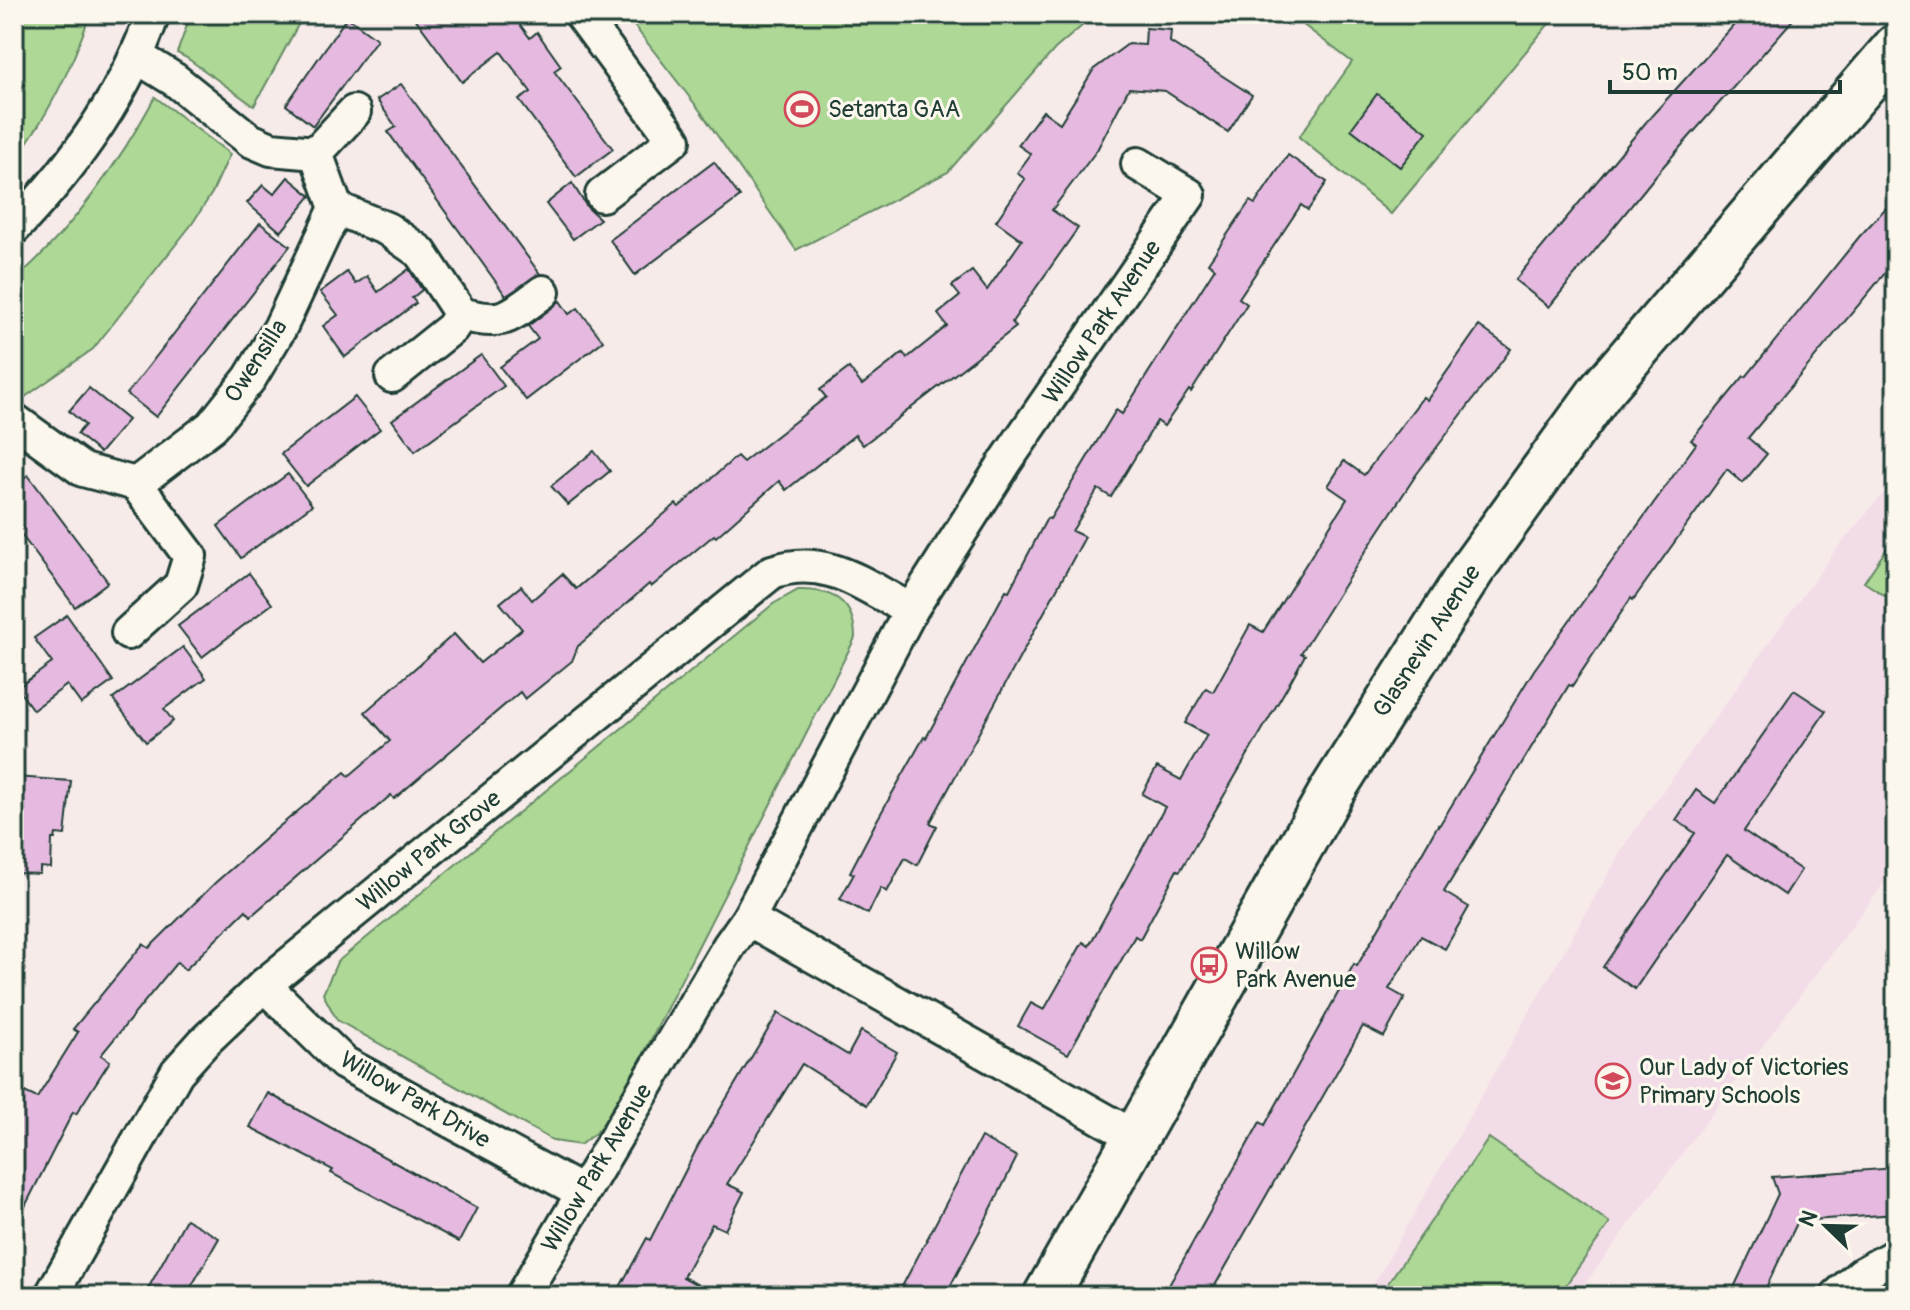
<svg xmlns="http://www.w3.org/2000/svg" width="1910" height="1310" font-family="Pangolin,sans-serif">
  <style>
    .built { fill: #f2dce7 }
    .green { fill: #add896; stroke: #668a65; stroke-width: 2 }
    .building { fill: #e6bae0; stroke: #1f3d34; stroke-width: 2 }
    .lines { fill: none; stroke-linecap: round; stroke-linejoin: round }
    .minor-casing { stroke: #1f3d34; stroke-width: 38 }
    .secondary-casing { stroke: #1f3d34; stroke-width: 50 }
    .minor { stroke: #fbf7ec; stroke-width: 32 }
    .secondary { stroke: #fbf7ec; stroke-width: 44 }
    .labels { text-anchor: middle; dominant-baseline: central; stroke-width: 6; stroke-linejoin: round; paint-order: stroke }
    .poi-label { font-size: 24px; fill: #1f3d34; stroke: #fbf7ec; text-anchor: start }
    .street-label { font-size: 24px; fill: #1f3d34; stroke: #fbf7ec }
  </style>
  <rect width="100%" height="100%" fill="#f7ebea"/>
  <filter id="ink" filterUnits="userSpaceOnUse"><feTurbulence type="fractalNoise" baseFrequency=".0125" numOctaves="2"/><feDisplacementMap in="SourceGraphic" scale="16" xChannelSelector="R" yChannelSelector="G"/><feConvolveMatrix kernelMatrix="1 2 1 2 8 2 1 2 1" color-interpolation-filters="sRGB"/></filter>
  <g filter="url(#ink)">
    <!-- built -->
    <path class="built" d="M 1896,478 L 1896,867 L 1576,1296 L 1367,1296 L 1627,841 L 1834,552 Z"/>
    <!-- green -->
    <g class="green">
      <path d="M 14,14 L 90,14 C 73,65 48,117 14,160 Z"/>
      <path d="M 191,14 L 304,14 L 254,106 L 187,58 L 177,53 Z"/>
      <path d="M 625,14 L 1096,14 L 1055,49 L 948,172 L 796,250 L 701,112 Z"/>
      <path d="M 1289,14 L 1557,14 L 1391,214 L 1299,137 L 1352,62 Z"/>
      <path d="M 155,97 L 230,154 L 212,193 L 192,224 L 93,349 L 25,397 L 14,388 L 14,280 C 70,233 120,161 155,97 Z"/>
      <path d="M 1896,535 L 1896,603 L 1864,582 Z"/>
      <path d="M 798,590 C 832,589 855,601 855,638 L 609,1122 L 580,1145 L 554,1141 L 337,1020 L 323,994 L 337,962 L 773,604 Z"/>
      <path d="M 1489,1138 L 1610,1223 L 1558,1296 L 1379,1296 Z"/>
      <path d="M 1896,1274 L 1896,1296 L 1858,1296 L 1876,1282 Z"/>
    </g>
    <!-- building -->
    <g class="building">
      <path d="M 412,14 L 512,14 L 530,38 L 537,32 L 561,66 L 554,71 L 613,149 L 576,177 L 519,100 L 531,92 L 501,52 L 462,82 Z"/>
      <path d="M 1744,14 L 1798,14 L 1661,169 L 1549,307 L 1515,280 L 1647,121 Z"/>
      <path d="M 347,17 L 377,39 L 313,126 L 286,105 Z"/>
      <path d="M 1146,28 L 1171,30 L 1170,42 L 1252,95 L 1228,132 L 1165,91 L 1129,88 L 1097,150 L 1052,210 L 1078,228 L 1012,322 L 1016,327 L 863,445 L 855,435 L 786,490 L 779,481 L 716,537 L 714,535 L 651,587 L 649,584 L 578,646 L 572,661 L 525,699 L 520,692 L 394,799 L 391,795 L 251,916 L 246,910 L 185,970 L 177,962 L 101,1055 L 110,1061 L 76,1114 L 73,1112 L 14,1228 L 14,1087 L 37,1098 L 78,1032 L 73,1029 L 143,944 L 149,948 L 216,882 L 275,830 L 345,772 L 349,776 L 390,741 L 365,712 L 454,634 L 480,663 L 522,629 L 500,603 L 521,586 L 532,600 L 562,574 L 576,589 L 676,504 L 679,507 L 737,456 L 743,462 L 826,397 L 820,390 L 849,368 L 862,385 L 903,353 L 907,358 L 947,326 L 938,314 L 960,296 L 952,286 L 972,271 L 987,290 L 1022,240 L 996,221 L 1025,179 L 1017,173 L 1031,154 L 1018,145 L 1043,111 L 1060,123 L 1094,69 L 1128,44 L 1145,45 Z"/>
      <path d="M 401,84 L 540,274 L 506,296 L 388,132 L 396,127 L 377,100 Z"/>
      <path d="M 1377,94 L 1427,132 L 1400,167 L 1351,129 Z"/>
      <path d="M 1288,155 L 1327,182 L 1308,210 L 1301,205 L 1239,298 L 1247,304 L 1191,392 L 1189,390 L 1164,426 L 1157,421 L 1111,497 L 1098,489 L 1072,531 L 1085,537 L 930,823 L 937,826 L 917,865 L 905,858 L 887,892 L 881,888 L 868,914 L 840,899 L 854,874 L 850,872 L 876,822 L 924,737 L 926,738 L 1006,590 L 1009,591 L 1047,518 L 1050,519 L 1116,410 L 1122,414 L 1215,268 L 1208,263 L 1250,201 L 1255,204 Z"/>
      <path d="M 714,162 L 740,197 L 635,275 L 610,240 Z"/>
      <path d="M 288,177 L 311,196 L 281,232 L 247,203 L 263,185 L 274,194 Z"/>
      <path d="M 572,183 L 587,207 L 600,219 L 573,239 L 546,204 Z"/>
      <path d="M 1896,197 L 1896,260 L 1748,438 L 1767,454 L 1743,483 L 1727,469 L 1633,600 L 1631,598 L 1572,686 L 1569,685 L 1444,892 L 1469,907 L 1445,949 L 1421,936 L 1389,989 L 1405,998 L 1384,1037 L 1363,1026 L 1209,1296 L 1163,1296 L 1260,1122 L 1265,1125 L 1354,964 L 1357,966 L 1438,825 L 1439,826 L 1534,670 L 1696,444 L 1691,440 L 1744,376 L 1746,377 L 1859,237 Z"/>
      <path d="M 260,223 L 290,246 L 156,417 L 127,394 Z"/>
      <path d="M 409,269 L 422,290 L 412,298 L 416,303 L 345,357 L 323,326 L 338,315 L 320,292 L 347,272 L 356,284 L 367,276 L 378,292 Z"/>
      <path d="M 560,301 L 569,314 L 578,308 L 603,341 L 526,400 L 500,367 L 538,339 L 528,326 Z"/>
      <path d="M 1479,326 L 1511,349 L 1416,475 L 1358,563 L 1301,653 L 1305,655 L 1289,684 L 1180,871 L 1177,870 L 1140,939 L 1135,936 L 1068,1054 L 1018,1026 L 1031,1003 L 1044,1010 L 1083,942 L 1089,946 L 1165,807 L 1142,794 L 1157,767 L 1181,780 L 1207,735 L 1185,723 L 1206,688 L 1213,692 L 1250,625 L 1263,632 L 1347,499 L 1328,486 L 1344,461 L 1364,475 L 1423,397 L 1427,400 Z"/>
      <path d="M 481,355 L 504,386 L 415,451 L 392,420 Z"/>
      <path d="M 89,388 L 128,420 L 100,453 L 77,434 L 85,425 L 69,411 Z"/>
      <path d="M 355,397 L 380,429 L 306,486 L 281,454 Z"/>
      <path d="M 594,451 L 610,471 L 568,505 L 551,486 Z"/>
      <path d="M 288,474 L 312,505 L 241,558 L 218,526 Z"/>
      <path d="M 28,475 L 108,582 L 75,607 L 14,525 L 14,485 Z"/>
      <path d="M 249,573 L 272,604 L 202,657 L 178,626 Z"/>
      <path d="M 67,615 L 113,681 L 81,704 L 67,685 L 33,710 L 17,688 L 52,663 L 34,638 Z"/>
      <path d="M 183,647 L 206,678 L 164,709 L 173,721 L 146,742 L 113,699 Z"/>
      <path d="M 1794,690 L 1826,711 L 1744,831 L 1801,870 L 1785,895 L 1727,855 L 1635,989 L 1603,967 L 1695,833 L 1676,820 L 1696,790 L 1715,803 Z"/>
      <path d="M 15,777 L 71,781 L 65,835 L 56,834 L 55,839 L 52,839 L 51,868 L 40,867 L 40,874 L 14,873 Z"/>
      <path d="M 778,1013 L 848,1055 L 861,1031 L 897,1052 L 867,1105 L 802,1064 L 727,1184 L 744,1192 L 725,1230 L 712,1224 L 683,1277 L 719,1296 L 615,1296 L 647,1238 L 650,1240 L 698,1146 Z"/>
      <path d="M 268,1093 L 477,1208 L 459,1242 L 331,1173 L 333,1170 L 250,1127 Z"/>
      <path d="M 981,1137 L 1017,1157 L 983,1225 L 945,1296 L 897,1296 Z"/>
      <path d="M 1896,1168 L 1896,1214 L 1798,1221 L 1762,1296 L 1730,1296 L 1778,1194 L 1772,1177 Z"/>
      <path d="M 186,1219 L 219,1238 L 186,1296 L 144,1296 Z"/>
    </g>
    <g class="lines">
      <!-- minor casing -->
      <g class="minor-casing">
        <g id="minor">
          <path d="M 581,14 L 674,140 L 602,195"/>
          <path d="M 136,56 L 175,80 L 250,140 L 271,149 L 316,153 L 354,112"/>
          <path d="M 316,153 L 336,208 L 387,229 L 420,252 L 461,314 C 504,326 509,317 543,292"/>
          <path d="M 14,228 C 73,167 125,95 153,14"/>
          <path d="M 392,376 L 452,328 L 461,314"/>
          <path d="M 14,420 L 83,470 L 136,484 L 190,556 L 181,585 L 128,633"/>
          <path d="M 136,484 L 212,426 L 250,378 L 280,328 L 336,208"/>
          <path d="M 748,919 L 1135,1137"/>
          <path d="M 264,985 L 344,1063 L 582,1192"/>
          <path d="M 51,1296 L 177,1072 L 204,1042 L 264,985 L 772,572 C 826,553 864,586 911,610"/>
          <path d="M 522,1296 L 729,946 L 748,919 L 911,610 L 1006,461 L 1189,195 L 1138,164"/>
          <path d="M 1837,1296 L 1862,1274 L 1896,1255"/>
        </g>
      </g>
      <!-- secondary casing -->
      <g class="secondary-casing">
        <path id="secondary" d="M 1046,1296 L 1332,791 L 1473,568 L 1601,391 L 1896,47"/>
      </g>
      <!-- minor -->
      <use href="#minor" class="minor"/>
      <!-- secondary -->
      <use href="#secondary" class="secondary"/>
    </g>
  </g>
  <!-- icons -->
  <defs>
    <g id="stadium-ring" transform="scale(1.8)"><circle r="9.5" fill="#fbf7ec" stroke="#d1495b" stroke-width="1.5"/><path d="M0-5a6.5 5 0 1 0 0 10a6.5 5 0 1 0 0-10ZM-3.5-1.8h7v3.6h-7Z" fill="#d1495b"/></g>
    <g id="bus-ring" transform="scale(1.8)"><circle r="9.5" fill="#fbf7ec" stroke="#d1495b" stroke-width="1.5"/><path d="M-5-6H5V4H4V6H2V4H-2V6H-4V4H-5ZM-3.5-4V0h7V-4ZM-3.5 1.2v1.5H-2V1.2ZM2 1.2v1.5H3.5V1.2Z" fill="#d1495b"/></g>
    <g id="school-ring" transform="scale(1.8)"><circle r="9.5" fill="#fbf7ec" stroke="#d1495b" stroke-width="1.5"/><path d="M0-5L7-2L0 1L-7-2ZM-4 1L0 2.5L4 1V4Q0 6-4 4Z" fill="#d1495b"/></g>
  </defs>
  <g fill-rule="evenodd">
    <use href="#stadium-ring" x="802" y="109"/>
    <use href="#bus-ring" x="1209" y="965"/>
    <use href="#school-ring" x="1613" y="1081"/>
  </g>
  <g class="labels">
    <!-- poi labels -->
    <g class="poi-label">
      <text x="828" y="109">Setanta GAA</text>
      <text x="1235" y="951">Willow<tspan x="1235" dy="28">Park Avenue</tspan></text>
      <text x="1639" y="1067">Our Lady of Victories<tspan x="1639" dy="28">Primary Schools</tspan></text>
    </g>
    <!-- street labels -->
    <g class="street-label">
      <text transform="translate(1102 322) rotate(-56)">Willow Park Avenue</text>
      <text transform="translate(256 361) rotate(-57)">Owensilla</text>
      <text transform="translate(1427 641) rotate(-57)">Glasnevin Avenue</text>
      <text transform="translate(429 851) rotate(-39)">Willow Park Grove</text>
      <text transform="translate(415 1100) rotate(30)">Willow Park Drive</text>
      <text transform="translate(597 1168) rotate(-59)">Willow Park Avenue</text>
    </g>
  </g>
  <!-- margin -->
  <rect width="1910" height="1310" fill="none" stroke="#fbf7ec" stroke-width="48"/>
  <rect x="24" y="24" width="1862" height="1262" fill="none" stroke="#1f3d34" stroke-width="3" filter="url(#ink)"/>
  <!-- north arrow -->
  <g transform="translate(1826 1226) rotate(293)" stroke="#fbf7ec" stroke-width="6" paint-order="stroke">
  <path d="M0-6L14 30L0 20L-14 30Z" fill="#1f3d34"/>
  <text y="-12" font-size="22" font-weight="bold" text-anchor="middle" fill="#1f3d34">N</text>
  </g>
  <!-- scale -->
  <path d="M1610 80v12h230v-12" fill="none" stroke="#1f3d34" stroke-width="4"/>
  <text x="1622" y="80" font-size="24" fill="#1f3d34" stroke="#fbf7ec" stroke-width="6" paint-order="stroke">50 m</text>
</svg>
